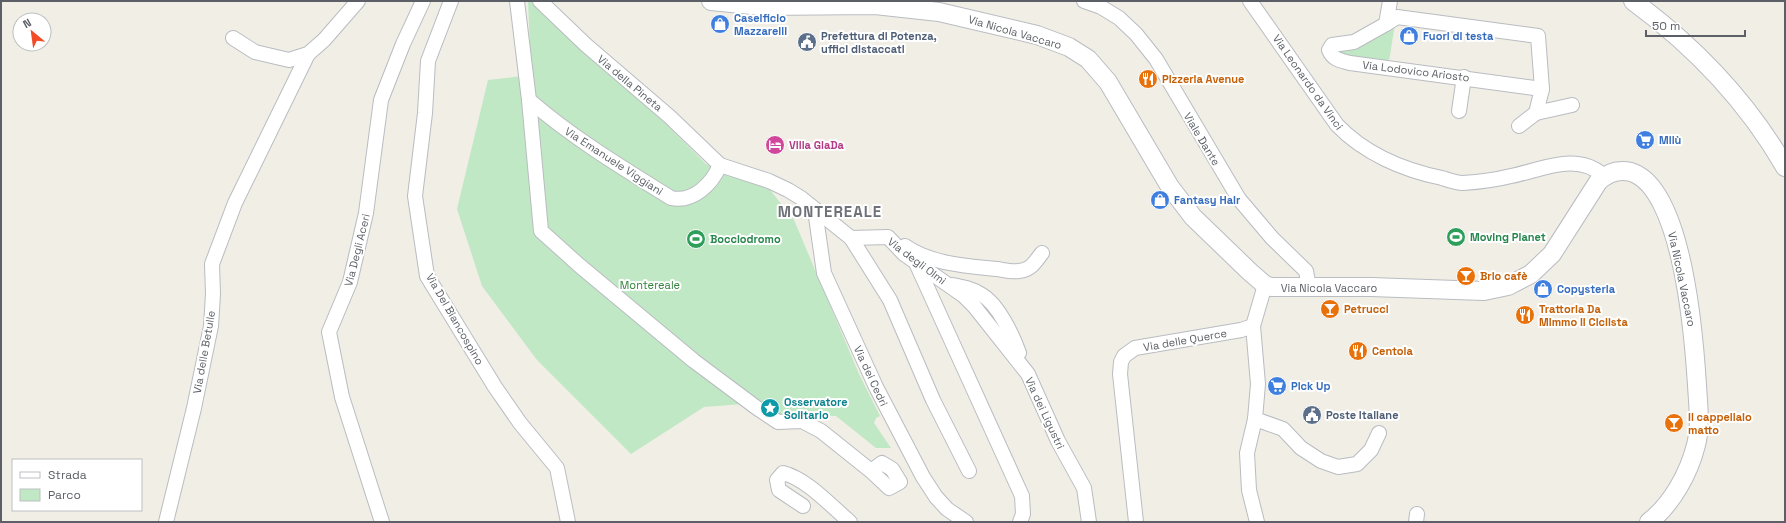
<svg xmlns="http://www.w3.org/2000/svg" width="1786" height="523" font-family="'Space Grotesk',sans-serif">
  <style>
    .green { fill: #c0e8c4 }
    .lines { fill: none; stroke-linecap: round; stroke-linejoin: round }
    .minor-casing { stroke: #b9bcc1; stroke-width: 16 }
    .tertiary-casing { stroke: #b9bcc1; stroke-width: 20 }
    .minor { stroke: #fff; stroke-width: 14 }
    .tertiary { stroke: #fff; stroke-width: 18 }
    .labels { text-anchor: middle; dominant-baseline: central; stroke-width: 4; stroke-linejoin: round; paint-order: stroke }
    .shop-label { font-size: 11px; font-weight: bold; fill: #366cbe; stroke: #fff; text-anchor: start }
    .street-label { font-size: 11px; fill: #5c6066; stroke: #fff }
    .service-label { font-size: 11px; font-weight: bold; fill: #4e5e75; stroke: #fff; text-anchor: start }
    .food-label { font-size: 11px; font-weight: bold; fill: #c56008; stroke: #fff; text-anchor: start }
    .hotel-label { font-size: 11px; font-weight: bold; fill: #b23c85; stroke: #fff; text-anchor: start }
    .leisure-label { font-size: 11px; font-weight: bold; fill: #27864d; stroke: #fff; text-anchor: start }
    .park-label { font-size: 11px; fill: #30823b; stroke: #fff }
    .culture-label { font-size: 11px; font-weight: bold; fill: #0d838f; stroke: #fff; text-anchor: start }
    .district-label { font-size: 15px; font-weight: bold; letter-spacing: 1px; fill: #6d7278; stroke: #fff }
  </style>
  <rect width="100%" height="100%" fill="#f0eee5"/>
  <!-- green -->
  <g class="green">
    <path d="M 528,1 L 531,1 L 659,117 L 706,164 L 770,190 L 794,220 L 859,374 L 880,416 L 876,418 L 874,423 L 891,448 L 876,448 L 836,416 L 780,416 L 743,404 L 704,407 L 631,454 L 537,360 L 482,286 L 457,209 L 488,80 L 531,75 Z"/>
    <path d="M 1395,24 L 1389,61 L 1354,58 L 1339,54 L 1337,51 Z"/>
  </g>
  <g class="lines">
    <!-- minor casing -->
    <g class="minor-casing">
      <g id="minor">
        <path d="M 451,1 L 428,61 L 425,113 L 415,196 L 427,276 L 495,387 L 520,423 L 557,468 L 568,522"/>
        <path d="M 517,1 L 529,100 C 573,138 621,167 671,198 C 693,203 712,184 720,165"/>
        <path d="M 540,1 L 586,45 L 670,117 L 720,165 L 769,181 L 788,190 L 801,198 L 851,238 L 888,237 L 904,254 L 964,296 L 974,306 L 1028,374 L 1058,441 L 1084,488 L 1089,522"/>
        <path d="M 1084,1 L 1101,7 L 1119,18 L 1136,34 L 1156,59 L 1239,199 L 1272,238 L 1306,271 L 1309,287"/>
        <path d="M 1250,1 L 1337,125 C 1364,153 1403,170 1442,178 C 1448,180 1456,183 1463,183 C 1479,182 1495,180 1511,176 C 1542,170 1577,151 1604,176"/>
        <path d="M 1390,1 L 1386,24 L 1354,42 L 1332,45 L 1329,50 C 1333,60 1340,60 1350,63 L 1542,89"/>
        <path d="M 1386,24 L 1397,17 L 1538,36 L 1542,89 L 1536,113 L 1572,105"/>
        <path d="M 233,38 L 255,52 L 289,60 L 308,54 L 324,40 L 358,1"/>
        <path d="M 529,100 L 541,231 L 580,266 L 694,361 L 757,408 L 778,422 L 802,421 L 821,431 L 871,471 L 889,488 L 900,482 L 892,469 L 882,463 L 871,471"/>
        <path d="M 1459,111 L 1464,77"/>
        <path d="M 1519,126 L 1536,113"/>
        <path d="M 815,210 L 824,273 L 876,387 L 923,477 L 936,497 L 947,509 L 966,522"/>
        <path d="M 851,238 L 890,300 L 933,400 L 969,471"/>
        <path d="M 905,246 C 930,264 967,266 997,269 C 1004,270 1012,272 1019,271 C 1031,270 1035,262 1042,253"/>
        <path d="M 917,265 L 1022,496 L 1023,514 L 1020,522"/>
        <path d="M 953,285 C 963,287 973,289 982,295 C 998,304 1013,336 1019,353"/>
        <path d="M 1253,326 L 1258,384 L 1255,419 L 1247,453 L 1249,490 L 1257,522"/>
        <path d="M 1255,419 L 1283,429 L 1301,448 L 1321,461 L 1338,467 L 1357,464 L 1371,450 L 1379,433"/>
        <path d="M 803,506 L 779,490 L 777,480 L 783,473 C 807,479 831,506 850,522"/>
        <path d="M 166,522 L 194,408 L 211,326 L 213,294 L 212,264 L 235,203 L 308,54"/>
        <path d="M 382,522 L 342,397 L 329,332 L 350,282 L 366,213 L 381,100 L 403,44 L 423,1"/>
        <path d="M 1136,522 L 1120,374 L 1121,362 L 1124,356 L 1135,348 L 1241,330 L 1253,326 L 1265,285"/>
        <path d="M 1416,522 L 1417,514"/>
      </g>
    </g>
    <!-- tertiary casing -->
    <g class="tertiary-casing">
      <g id="tertiary">
        <path d="M 711,1 L 762,6 L 875,5 L 939,12 L 1037,35 L 1069,47 L 1088,59 L 1108,82 L 1170,187 L 1193,217 L 1250,272 L 1265,285 L 1271,287 L 1371,287 L 1484,291 L 1508,286 L 1531,274 L 1552,254 L 1598,182 C 1607,173 1618,169 1631,172 C 1683,188 1694,338 1697,385 C 1698,404 1701,426 1696,445 C 1689,473 1672,504 1649,522"/>
        <path d="M 1633,1 C 1694,46 1747,101 1785,167"/>
      </g>
    </g>
    <!-- minor -->
    <use href="#minor" class="minor"/>
    <!-- tertiary -->
    <use href="#tertiary" class="tertiary"/>
  </g>
  <!-- icons -->
  <defs>
    <g id="shop-disc" transform="scale(1)"><circle r="9.5" fill="#3f7fe0" stroke="#fff"/><path d="M-5-2.5h2.3a2.7 3.5 0 0 1 5.4 0H5L5.5 6h-11ZM-1.5-2.5h3a1.5 2.3 0 0 0-3 0Z" fill="#fff"/></g>
    <g id="civic-disc" transform="scale(1)"><circle r="9.5" fill="#5c6f8a" stroke="#fff"/><path d="M-.6-6.5H3V-4.5H.6V-3L4-1V1h2V6H-6V1h2V-1L-.6-3ZM-1.2 2.5V6h2.4V2.5Z" fill="#fff"/></g>
    <g id="restaurant-disc" transform="scale(1)"><circle r="9.5" fill="#e8710a" stroke="#fff"/><path d="M-5-6h1v4h1v-4h1v4h1v-4h1v5L-1.5 .5V6h-2V.5L-5-1ZM5-6V6H3V1.5H1.5Q1.5-4 5-6Z" fill="#fff"/></g>
    <g id="supermarket-disc" transform="scale(1)"><circle r="9.5" fill="#3f7fe0" stroke="#fff"/><path d="M-6-5.5h2.5l.6 2H6L4.5 2H-2.5L-4.4-4H-6ZM-1.5 3.2a1.3 1.3 0 1 0 .1 0ZM3 3.2a1.3 1.3 0 1 0 .1 0Z" fill="#fff"/></g>
    <g id="hotel-disc" transform="scale(1)"><circle r="9.5" fill="#d1479c" stroke="#fff"/><path d="M-6-4.5h1.5V1H6V5H4.5V3h-9V5H-6ZM-4 0a1.8 1.8 0 1 1 3.6 0ZM.5 0V-2.5h3Q6-2.5 6 0Z" fill="#fff"/></g>
    <g id="stadium-disc" transform="scale(1)"><circle r="9.5" fill="#2e9e5b" stroke="#fff"/><path d="M0-5a6.5 5 0 1 0 0 10a6.5 5 0 1 0 0-10ZM-3.5-1.8h7v3.6h-7Z" fill="#fff"/></g>
    <g id="bar-disc" transform="scale(1)"><circle r="9.5" fill="#e8710a" stroke="#fff"/><path d="M-6-5H6L.8 .8V4.5H3.5V6h-7V4.5H-.8V.8Z" fill="#fff"/></g>
    <g id="sight-disc" transform="scale(1)"><circle r="9.5" fill="#0f9aa8" stroke="#fff"/><path d="M0-6L1.8-2.2L6-1.7L2.9 1.2L3.7 5.4L0 3.3L-3.7 5.4L-2.9 1.2L-6-1.7L-1.8-2.2Z" fill="#fff"/></g>
  </defs>
  <g fill-rule="evenodd">
    <use href="#shop-disc" x="720" y="24"/>
    <use href="#shop-disc" x="1409" y="36"/>
    <use href="#civic-disc" x="807" y="42"/>
    <use href="#restaurant-disc" x="1148" y="79"/>
    <use href="#supermarket-disc" x="1645" y="140"/>
    <use href="#hotel-disc" x="775" y="145"/>
    <use href="#shop-disc" x="1160" y="200"/>
    <use href="#stadium-disc" x="1456" y="237"/>
    <use href="#stadium-disc" x="696" y="239"/>
    <use href="#bar-disc" x="1466" y="276"/>
    <use href="#shop-disc" x="1543" y="289"/>
    <use href="#bar-disc" x="1330" y="309"/>
    <use href="#restaurant-disc" x="1525" y="315"/>
    <use href="#restaurant-disc" x="1358" y="351"/>
    <use href="#supermarket-disc" x="1277" y="386"/>
    <use href="#sight-disc" x="770" y="408"/>
    <use href="#civic-disc" x="1312" y="415"/>
    <use href="#bar-disc" x="1674" y="423"/>
  </g>
  <g class="labels">
    <!-- shop labels -->
    <g class="shop-label">
      <text x="734" y="18">Caseificio<tspan x="734" dy="13">Mazzarelli</tspan></text>
      <text x="1423" y="36">Fuori di testa</text>
      <text x="1659" y="140">Milù</text>
      <text x="1174" y="200">Fantasy Hair</text>
      <text x="1557" y="289">Copysteria</text>
      <text x="1291" y="386">Pick Up</text>
    </g>
    <!-- street labels -->
    <g class="street-label">
      <text transform="translate(1015 32) rotate(16)">Via Nicola Vaccaro</text>
      <text transform="translate(1416 71) rotate(7)">Via Lodovico Ariosto</text>
      <text transform="translate(1308 82) rotate(55)">Via Leonardo da Vinci</text>
      <text transform="translate(630 83) rotate(40)">Via della Pineta</text>
      <text transform="translate(1202 139) rotate(59)">Viale Dante</text>
      <text transform="translate(614 161) rotate(33)">Via Emanuele Viggiani</text>
      <text transform="translate(357 250) rotate(-76)">Via Degli Aceri</text>
      <text transform="translate(917 261) rotate(37)">Via degli Olmi</text>
      <text transform="translate(1682 279) rotate(78)">Via Nicola Vaccaro</text>
      <text x="1329" y="288">Via Nicola Vaccaro</text>
      <text transform="translate(455 319) rotate(60)">Via Del Biancospino</text>
      <text transform="translate(1185 340) rotate(-10)">Via delle Querce</text>
      <text transform="translate(204 352) rotate(-80)">Via delle Betulle</text>
      <text transform="translate(871 376) rotate(65)">Via dei Cedri</text>
      <text transform="translate(1045 413) rotate(65)">Via dei Ligustri</text>
    </g>
    <!-- service labels -->
    <g class="service-label">
      <text x="821" y="36">Prefettura di Potenza,<tspan x="821" dy="13">uffici distaccati</tspan></text>
      <text x="1326" y="415">Poste italiane</text>
    </g>
    <!-- food labels -->
    <g class="food-label">
      <text x="1162" y="79">Pizzeria Avenue</text>
      <text x="1480" y="276">Brio cafè</text>
      <text x="1344" y="309">Petrucci</text>
      <text x="1539" y="309">Trattoria Da<tspan x="1539" dy="13">Mimmo Il Ciclista</tspan></text>
      <text x="1372" y="351">Centola</text>
      <text x="1688" y="417">Il cappellaio<tspan x="1688" dy="13">matto</tspan></text>
    </g>
    <!-- hotel labels -->
    <g class="hotel-label">
      <text x="789" y="145">Villa GiaDa</text>
    </g>
    <!-- leisure labels -->
    <g class="leisure-label">
      <text x="1470" y="237">Moving Planet</text>
      <text x="710" y="239">Bocciodromo</text>
    </g>
    <!-- park labels -->
    <g class="park-label">
      <text x="650" y="285">Montereale</text>
    </g>
    <!-- culture labels -->
    <g class="culture-label">
      <text x="784" y="402">Osservatore<tspan x="784" dy="13">Solitario</tspan></text>
    </g>
    <!-- district labels -->
    <g class="district-label">
      <text x="830" y="211">MONTEREALE</text>
    </g>
  </g>
  <!-- border -->
  <rect width="1786" height="523" fill="none" stroke="#5c6066" stroke-width="4"/>
  <!-- legend -->
  <rect x="12" y="459" width="130" height="52" fill="#ffffff" stroke="#bebfc2"/>
  <rect x="20" y="472" width="20" height="6" fill="#ffffff" stroke="#bebfc2"/>
  <text x="48" y="479" font-size="12" fill="#5c6066">Strada</text>
  <rect x="20" y="489" width="20" height="12" fill="#c0e8c4" stroke="#bebfc2"/>
  <text x="48" y="499" font-size="12" fill="#5c6066">Parco</text>
  <!-- north arrow -->
  <g transform="translate(32 32) rotate(331)"><circle r="19" fill="#ffffff" stroke="#bebfc2"/>
  <path d="M0-3L7 15L0 10L-7 15Z" fill="#f24b28"/>
  <text y="-6" font-size="11" font-weight="bold" text-anchor="middle" fill="#5c6066">N</text>
  </g>
  <!-- scale -->
  <path d="M1646 30v6h99v-6" fill="none" stroke="#5c6066" stroke-width="2"/>
  <text x="1652" y="30" font-size="12" fill="#5c6066" stroke="#ffffff" stroke-width="3" paint-order="stroke">50 m</text>
</svg>
